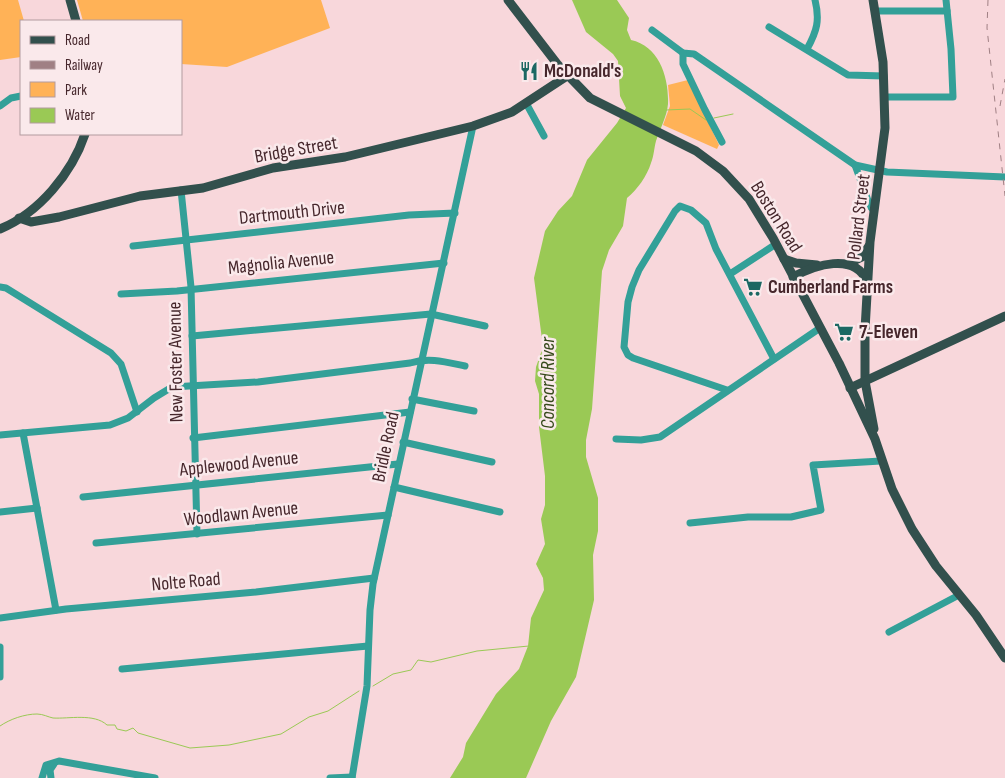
<svg xmlns="http://www.w3.org/2000/svg" width="1005" height="778" font-family="'Sofia Sans Condensed',sans-serif">
  <style>
    .green { fill: #ffb257 }
    .water { fill: #9ac955 }
    .lines { fill: none; stroke-linecap: round; stroke-linejoin: round }
    .stream { stroke: #9ac955; stroke-width: 1 }
    .minor { stroke: #33a098; stroke-width: 7 }
    .major { stroke: #32504d; stroke-width: 9 }
    .rail { stroke: #a08084; stroke-width: 1; stroke-dasharray: 6 6; stroke-linecap: butt }
    .labels { text-anchor: middle; dominant-baseline: central; stroke-width: 5; stroke-linejoin: round; paint-order: stroke }
    .poi-label { font-size: 19px; font-weight: bold; fill: #46272c; stroke: #fae9eb; text-anchor: start }
    .street-label { font-size: 19px; fill: #46272c; stroke: #fae9eb }
    .water-label { font-size: 20px; font-style: italic; fill: #374a1c; stroke: #fae9eb }
  </style>
  <rect width="100%" height="100%" fill="#f8d7db"/>
  <!-- green -->
  <g class="green">
    <path d="M 0,0 L 18,0 L 24,21 L 21,21 L 21,57 L 0,60 Z"/>
    <path d="M 77,0 L 321,0 L 330,28 L 227,67 L 181,64 L 181,21 L 83,21 Z"/>
    <path d="M 688,80 L 719,145 L 717,149 L 663,125 L 670,106 L 668,85 Z"/>
  </g>
  <!-- water -->
  <path class="water" d="M 572,0 L 617,0 L 629,18 L 627,30 L 631,40 C 659,46 669,77 668,104 C 667,116 660,129 656,141 C 654,148 654,156 651,163 C 647,176 637,190 627,198 L 623,226 L 609,250 L 602,271 L 592,409 L 586,440 L 586,457 L 598,498 L 598,531 L 593,555 L 594,600 L 576,677 L 551,721 L 526,778 L 450,778 L 463,757 L 466,743 L 496,694 L 519,669 L 528,646 L 531,618 L 544,590 L 543,578 L 536,564 L 545,544 L 541,519 L 545,505 L 545,476 L 539,427 L 539,394 L 535,381 L 536,367 L 543,347 L 534,278 L 545,231 L 558,211 L 572,196 L 587,160 L 617,123 L 626,108 L 620,96 L 618,61 L 613,54 L 586,32 Z"/>
  <g class="lines">
    <!-- stream -->
    <g class="stream">
      <path d="M 666,110 L 690,109 L 706,120"/>
      <path d="M 714,118 L 733,114"/>
      <path d="M 373,686 L 393,674 L 411,670 L 418,660 L 431,662 L 477,651 L 529,646"/>
      <path d="M 0,726 C 10,719 25,714 37,714 C 43,714 48,717 53,718 C 69,719 94,713 107,725 L 115,725 L 117,729 L 126,731 L 133,728 L 138,733 L 190,748 L 229,745 L 281,734 L 309,717 L 328,711 L 359,691"/>
    </g>
    <!-- minor -->
    <g class="minor">
      <path d="M 876,11 L 947,11"/>
      <path d="M 769,27 L 848,75 L 884,76"/>
      <path d="M 652,30 L 683,53 L 694,54 L 855,165 L 887,172 L 1005,177"/>
      <path d="M 807,49 C 817,31 820,20 815,0"/>
      <path d="M 683,53 L 683,64 L 704,108"/>
      <path d="M 885,97 L 953,97 L 951,49 L 946,0"/>
      <path d="M 526,103 L 544,136"/>
      <path d="M 0,106 L 11,98 L 21,96"/>
      <path d="M 705,110 L 722,142"/>
      <path d="M 855,165 L 870,206 L 874,211"/>
      <path d="M 181,190 L 191,287 L 197,534"/>
      <path d="M 133,246 L 409,215 L 455,213"/>
      <path d="M 730,274 L 776,244"/>
      <path d="M 0,287 L 6,288 L 111,353 L 121,364 L 137,412"/>
      <path d="M 121,294 L 177,291 L 444,263"/>
      <path d="M 192,336 L 431,314 L 485,326"/>
      <path d="M 727,390 L 633,358 L 628,355 L 624,347 L 628,302 L 632,287 L 639,270 L 675,211 L 680,206 L 691,210 L 706,223 L 716,249 L 774,359"/>
      <path d="M 412,399 L 474,411"/>
      <path d="M 23,433 L 56,610"/>
      <path d="M 0,435 L 110,425 L 128,418 L 154,398 L 172,387 L 258,382 L 410,363 C 429,357 446,362 465,366"/>
      <path d="M 193,438 L 410,412"/>
      <path d="M 616,439 L 641,440 L 660,437 L 820,328"/>
      <path d="M 403,442 L 492,462"/>
      <path d="M 394,487 L 500,512"/>
      <path d="M 83,497 L 398,464"/>
      <path d="M 0,512 L 37,508"/>
      <path d="M 690,523 L 748,517 L 791,517 L 821,510 L 813,465 L 881,461"/>
      <path d="M 96,543 L 388,515"/>
      <path d="M 0,618 L 66,609 L 256,592 L 374,578"/>
      <path d="M 889,632 L 959,595"/>
      <path d="M 0,647 L 0,677"/>
      <path d="M 122,669 L 368,646"/>
      <path d="M 42,778 L 46,765 L 59,761 L 155,778"/>
      <path d="M 51,778 L 50,770 L 54,764"/>
      <path d="M 330,778 L 352,777"/>
      <path d="M 352,778 L 367,686 L 370,610 L 373,584 L 473,126"/>
    </g>
    <!-- major -->
    <g class="major">
      <path d="M 70,0 L 76,21"/>
      <path d="M 508,0 L 558,65 L 590,98 L 696,151 L 723,171 L 749,199 L 773,238 L 839,363 L 875,439 L 892,489 L 912,529 L 936,566 L 976,615 L 1005,658"/>
      <path d="M 873,0 L 883,62 L 885,128 L 870,242 L 865,330 L 865,381 L 874,429"/>
      <path d="M 19,218 L 31,222 L 59,217 L 140,196 L 203,188 L 273,168 L 345,157 L 473,126 L 512,112 L 567,76"/>
      <path d="M 0,229 C 39,213 72,173 85,134"/>
      <path d="M 784,259 L 796,263 L 817,265"/>
      <path d="M 847,264 L 862,257 L 869,246"/>
      <path d="M 793,277 C 815,265 854,252 867,281"/>
      <path d="M 850,388 L 1005,316"/>
    </g>
    <!-- rail -->
    <g class="rail">
      <path d="M 988,0 L 987,28 L 1005,196"/>
      <path d="M 1000,106 L 1005,79"/>
    </g>
  </g>
  <!-- icons -->
  <defs>
    <g id="restaurant-bare" transform="scale(1.5)"><path d="M-5-6h1v4h1v-4h1v4h1v-4h1v5L-1.5 .5V6h-2V.5L-5-1ZM5-6V6H3V1.5H1.5Q1.5-4 5-6Z" fill="#1c6863" stroke="#fae9eb" stroke-width="2.5" paint-order="stroke"/></g>
    <g id="supermarket-bare" transform="scale(1.5)"><path d="M-6-5.5h2.5l.6 2H6L4.5 2H-2.5L-4.4-4H-6ZM-1.5 3.2a1.3 1.3 0 1 0 .1 0ZM3 3.2a1.3 1.3 0 1 0 .1 0Z" fill="#1c6863" stroke="#fae9eb" stroke-width="2.5" paint-order="stroke"/></g>
  </defs>
  <g fill-rule="evenodd">
    <use href="#restaurant-bare" x="529" y="71"/>
    <use href="#supermarket-bare" x="753" y="287"/>
    <use href="#supermarket-bare" x="844" y="332"/>
  </g>
  <g class="labels">
    <!-- poi labels -->
    <g class="poi-label">
      <text x="544" y="71">McDonald's</text>
      <text x="768" y="287">Cumberland Farms</text>
      <text x="859" y="332">7-Eleven</text>
    </g>
    <!-- street labels -->
    <g class="street-label">
      <text transform="translate(296 150) rotate(-10)">Bridge Street</text>
      <text transform="translate(292 213) rotate(-6)">Dartmouth Drive</text>
      <text transform="translate(776 217) rotate(58)">Boston Road</text>
      <text transform="translate(859 217) rotate(-83)">Pollard Street</text>
      <text transform="translate(281 263) rotate(-6)">Magnolia Avenue</text>
      <text transform="translate(176 362) rotate(-91)">New Foster Avenue</text>
      <text transform="translate(386 447) rotate(-78)">Bridle Road</text>
      <text transform="translate(239 464) rotate(-6)">Applewood Avenue</text>
      <text transform="translate(241 514) rotate(-6)">Woodlawn Avenue</text>
      <text transform="translate(186 582) rotate(-5)">Nolte Road</text>
    </g>
    <!-- water labels -->
    <g class="water-label">
      <text transform="translate(548 383) rotate(-90)">Concord River</text>
    </g>
  </g>
  <!-- legend -->
  <rect x="20" y="20" width="162" height="115" fill="#fae9eb" stroke="#b29b9f"/>
  <rect x="30" y="36" width="25" height="8" fill="#32504d" stroke="#b29b9f"/>
  <text x="65" y="45" font-size="15" fill="#46272c">Road</text>
  <rect x="30" y="61" width="25" height="8" fill="#a08084" stroke="#b29b9f"/>
  <text x="65" y="70" font-size="15" fill="#46272c">Railway</text>
  <rect x="30" y="82" width="25" height="15" fill="#ffb257" stroke="#b29b9f"/>
  <text x="65" y="95" font-size="15" fill="#46272c">Park</text>
  <rect x="30" y="108" width="25" height="15" fill="#9ac955" stroke="#b29b9f"/>
  <text x="65" y="120" font-size="15" fill="#46272c">Water</text>
</svg>
